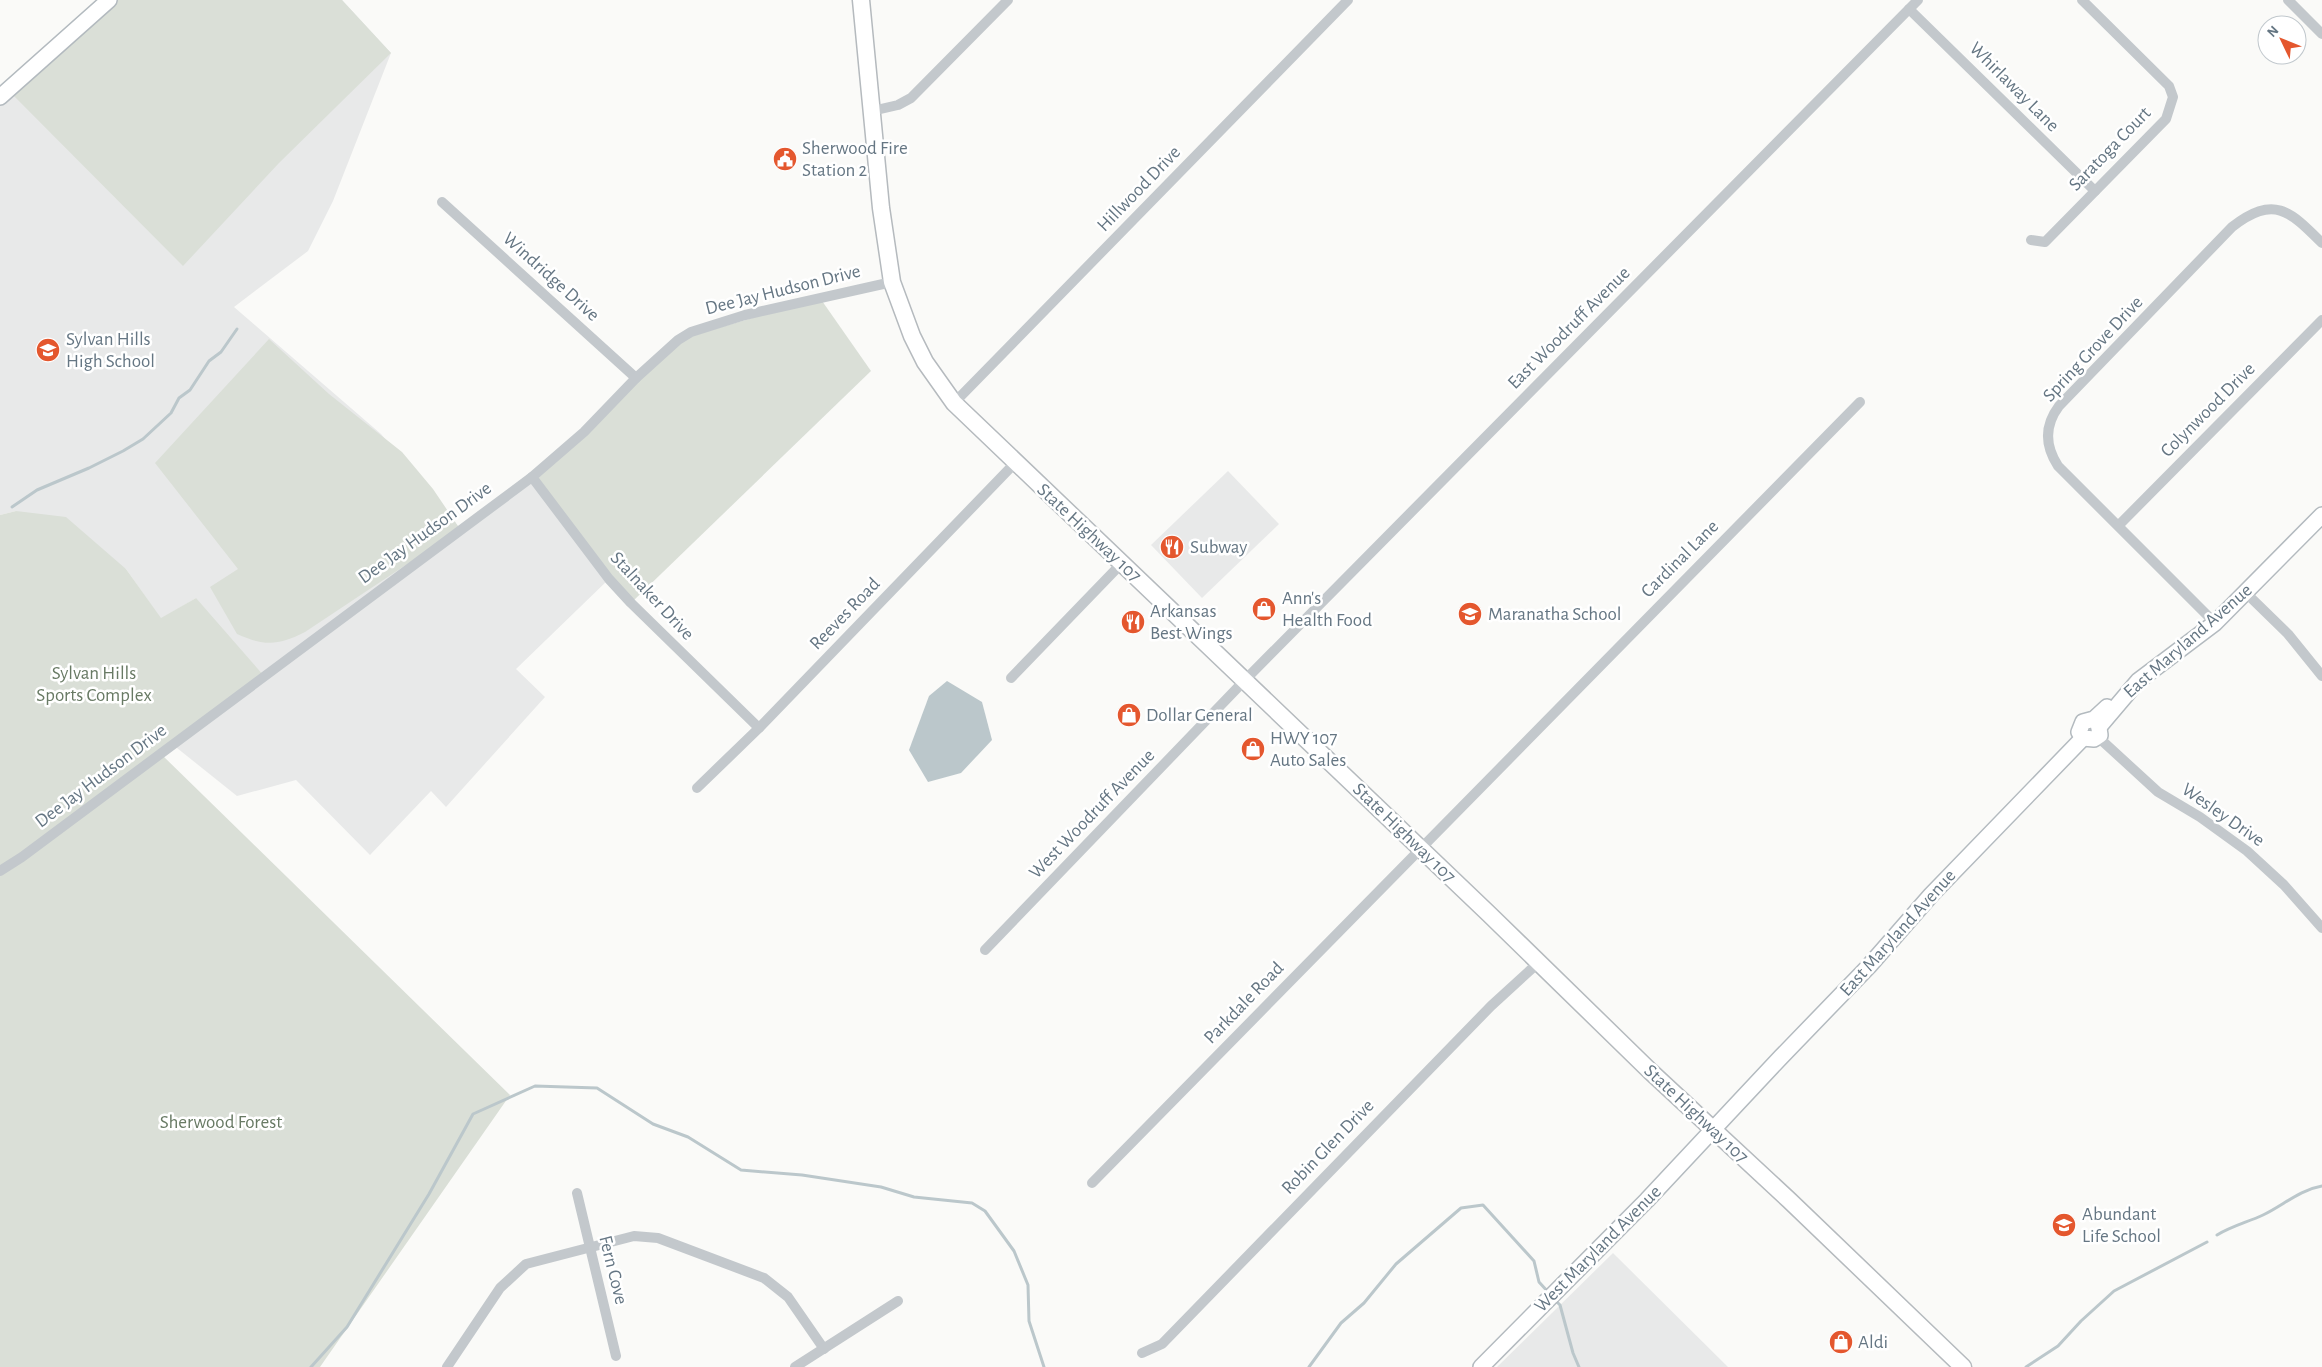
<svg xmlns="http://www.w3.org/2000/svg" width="2322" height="1367" font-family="'Alegreya Sans',sans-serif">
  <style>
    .built { fill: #e8e9e9 }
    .green { fill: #dadfd7 }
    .water { fill: #bbc7cb }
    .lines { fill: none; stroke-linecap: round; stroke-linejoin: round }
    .stream { stroke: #bbc7cb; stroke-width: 3 }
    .secondary-casing { stroke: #b3babf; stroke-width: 18 }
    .primary-casing { stroke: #b5babe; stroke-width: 19 }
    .street { stroke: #c3c8cc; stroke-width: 10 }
    .secondary { stroke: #fff; stroke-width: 15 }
    .primary { stroke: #fff; stroke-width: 16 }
    .labels { text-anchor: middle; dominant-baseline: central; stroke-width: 5; stroke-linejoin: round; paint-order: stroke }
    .street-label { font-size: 19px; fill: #657683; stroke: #fff }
    .poi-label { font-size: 19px; fill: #657683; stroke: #fff; text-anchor: start }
    .park-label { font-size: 19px; fill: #687a64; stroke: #fff }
  </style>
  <rect width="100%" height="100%" fill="#fafaf8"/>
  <!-- built -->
  <g class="built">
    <path d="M 109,0 L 342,0 L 391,53 L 333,201 L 308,251 L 234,307 L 381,434 L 460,529 L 532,477 L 609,579 L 516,669 L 545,697 L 446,807 L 431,791 L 370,855 L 296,780 L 237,796 L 172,744 L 196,598 L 161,619 L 126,569 L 16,511 L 0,515 L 0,97 Z"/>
    <path d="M 1228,471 L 1279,524 L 1202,598 L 1151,545 Z"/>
    <path d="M 1613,1253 L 1728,1367 L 1497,1367 Z"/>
  </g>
  <!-- green -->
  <g class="green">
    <path d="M 109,0 L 342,0 L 391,53 L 279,163 L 183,266 L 8,90 Z"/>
    <path d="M 820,298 L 871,371 L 631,603 L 532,477 L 678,340 Z"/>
    <path d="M 269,339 L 329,394 L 402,452 L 433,489 L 460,529 L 305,632 C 278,646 264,646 237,634 L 210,587 L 238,569 L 155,463 Z"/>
    <path d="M 16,511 L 66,517 L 126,569 L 161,618 L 196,598 L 264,676 L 161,754 L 510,1095 L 320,1367 L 0,1367 L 0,515 Z"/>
  </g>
  <!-- water -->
  <path class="water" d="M 947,681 L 982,702 L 992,740 L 961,773 L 928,782 L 909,750 L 929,696 Z"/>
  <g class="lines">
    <!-- stream -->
    <g class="stream">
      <path d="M 12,507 L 37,490 L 89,468 L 123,451 L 143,439 L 171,413 L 179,398 L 190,390 L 209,361 L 221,352 L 237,329"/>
      <path d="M 2217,1235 C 2232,1226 2248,1222 2263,1215 C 2284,1205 2299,1190 2322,1186"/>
      <path d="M 1555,1300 L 1560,1305 L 1573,1353 L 1579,1367"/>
      <path d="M 311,1367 L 347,1327 L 429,1194 L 473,1114 L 535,1086 L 597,1088 L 653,1124 L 688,1137 L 741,1170 L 802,1175 L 881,1187 L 914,1197 L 972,1203 L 985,1211 L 1014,1251 L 1028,1285 L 1029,1321 L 1044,1367"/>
      <path d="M 1309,1367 L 1341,1323 L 1364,1303 L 1396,1264 L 1461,1208 L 1483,1205 L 1534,1261 L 1539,1282 L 1549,1293"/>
      <path d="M 2026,1367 L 2058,1346 L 2081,1321 L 2114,1291 L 2207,1242"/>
    </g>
    <!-- secondary casing -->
    <g class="secondary-casing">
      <g id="secondary">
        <path d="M 0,97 L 109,0"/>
        <path d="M 2095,720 L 2098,722 L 2100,735 L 2094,739 L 2083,738 L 2079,732 L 2083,722 L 2094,719 L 2107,707"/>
        <path d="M 2099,727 L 2138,681 L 2215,623 L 2322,515"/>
        <path d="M 1481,1367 L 1647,1200 L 1781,1057 L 1869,966 L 1931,895 L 2083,738"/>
      </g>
    </g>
    <!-- primary casing -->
    <g class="primary-casing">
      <path id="primary" d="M 861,0 L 881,208 L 892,282 L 912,336 L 925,362 L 954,403 L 1489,914 L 1650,1071 L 1789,1200 L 1963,1367"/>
    </g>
    <!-- street -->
    <g class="street">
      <path d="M 2288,0 L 2322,34"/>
      <path d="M 1909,9 L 2095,191"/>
      <path d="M 872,111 L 898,105 L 911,98 L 1008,0"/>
      <path d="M 442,202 L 636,378"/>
      <path d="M 2031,240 L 2045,242 L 2166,119 L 2173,97 L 2169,86 L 2082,0"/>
      <path d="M 954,403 L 1348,0"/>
      <path d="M 532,477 L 609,579 L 631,603 L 759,728"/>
      <path d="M 2119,525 L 2322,320"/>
      <path d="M 2246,593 L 2288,634 L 2322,676"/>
      <path d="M 2215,623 L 2058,466 C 2045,446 2044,426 2059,406 L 2232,227 C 2274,195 2289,210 2322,243"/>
      <path d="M 1011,678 L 1122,563"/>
      <path d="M 2098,737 L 2158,792 L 2200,817 L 2247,851 L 2284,885 L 2322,928"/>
      <path d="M 697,788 L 759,728 L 1015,463"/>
      <path d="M 0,871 L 22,857 L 532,477 L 584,432 L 636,378 L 678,340 L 691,332 L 745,315 L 892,282"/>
      <path d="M 985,950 L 1245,680 L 1918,0"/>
      <path d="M 1092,1183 L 1860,402"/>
      <path d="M 577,1193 L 616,1356"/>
      <path d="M 1142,1353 L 1162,1344 L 1491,1006 L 1538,963"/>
      <path d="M 447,1367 L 500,1288 L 526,1264 L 634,1236 L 658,1238 L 764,1278 L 788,1297 L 824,1349"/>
      <path d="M 795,1367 L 898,1301"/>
    </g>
    <!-- secondary -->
    <use href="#secondary" class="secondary"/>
    <!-- primary -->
    <use href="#primary" class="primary"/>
  </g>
  <!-- icons -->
  <defs>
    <g id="civic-disc" transform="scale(1.25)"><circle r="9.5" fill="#e4572e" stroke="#fff"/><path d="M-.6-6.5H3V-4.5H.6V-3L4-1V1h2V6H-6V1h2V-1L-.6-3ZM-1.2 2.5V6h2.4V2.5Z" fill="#fff"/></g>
    <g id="school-disc" transform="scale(1.25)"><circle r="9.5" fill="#e4572e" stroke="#fff"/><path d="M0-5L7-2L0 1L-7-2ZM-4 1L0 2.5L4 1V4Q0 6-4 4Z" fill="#fff"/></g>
    <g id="restaurant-disc" transform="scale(1.25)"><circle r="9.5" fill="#e4572e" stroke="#fff"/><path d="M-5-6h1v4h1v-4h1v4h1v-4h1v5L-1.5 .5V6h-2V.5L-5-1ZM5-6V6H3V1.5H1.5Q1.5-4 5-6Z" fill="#fff"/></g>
    <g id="shop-disc" transform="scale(1.25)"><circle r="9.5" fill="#e4572e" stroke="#fff"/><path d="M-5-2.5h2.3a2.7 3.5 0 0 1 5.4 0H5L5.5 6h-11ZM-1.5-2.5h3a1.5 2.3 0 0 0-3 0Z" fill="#fff"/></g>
  </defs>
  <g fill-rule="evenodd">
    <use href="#civic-disc" x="785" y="159"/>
    <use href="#school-disc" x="48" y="350"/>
    <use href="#restaurant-disc" x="1172" y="547"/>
    <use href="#shop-disc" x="1264" y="609"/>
    <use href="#school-disc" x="1470" y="614"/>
    <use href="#restaurant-disc" x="1133" y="622"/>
    <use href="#shop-disc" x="1129" y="715"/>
    <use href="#shop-disc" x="1253" y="749"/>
    <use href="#school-disc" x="2064" y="1225"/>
    <use href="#shop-disc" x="1841" y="1342"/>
  </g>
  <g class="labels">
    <!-- street labels -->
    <g class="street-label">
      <text transform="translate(2014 87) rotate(45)">Whirlaway Lane</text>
      <text transform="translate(2110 149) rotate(-46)">Saratoga Court</text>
      <text transform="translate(1139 189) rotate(-46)">Hillwood Drive</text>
      <text transform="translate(551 277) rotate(42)">Windridge Drive</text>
      <text transform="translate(783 290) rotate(-14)">Dee Jay Hudson Drive</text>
      <text transform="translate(1569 328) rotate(-45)">East Woodruff Avenue</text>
      <text transform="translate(2093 349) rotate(-47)">Spring Grove Drive</text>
      <text transform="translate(2208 410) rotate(-45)">Colynwood Drive</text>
      <text transform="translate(425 533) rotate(-36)">Dee Jay Hudson Drive</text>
      <text transform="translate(1089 533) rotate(43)">State Highway 107</text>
      <text transform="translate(1680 559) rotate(-45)">Cardinal Lane</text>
      <text transform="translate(652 596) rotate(47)">Stalnaker Drive</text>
      <text transform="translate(845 614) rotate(-46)">Reeves Road</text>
      <text transform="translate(2188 641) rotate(-41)">East Maryland Avenue</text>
      <text transform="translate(101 776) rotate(-37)">Dee Jay Hudson Drive</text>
      <text transform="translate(1092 814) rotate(-46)">West Woodruff Avenue</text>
      <text transform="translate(2223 815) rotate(35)">Wesley Drive</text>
      <text transform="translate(1404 833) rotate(44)">State Highway 107</text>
      <text transform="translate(1898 933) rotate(-48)">East Maryland Avenue</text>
      <text transform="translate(1244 1003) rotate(-46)">Parkdale Road</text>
      <text transform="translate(1696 1114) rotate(43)">State Highway 107</text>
      <text transform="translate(1328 1147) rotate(-46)">Robin Glen Drive</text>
      <text transform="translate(1598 1249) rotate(-45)">West Maryland Avenue</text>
      <text transform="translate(613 1270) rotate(76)">Fern Cove</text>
    </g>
    <!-- poi labels -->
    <g class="poi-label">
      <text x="802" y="148">Sherwood Fire<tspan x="802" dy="22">Station 2</tspan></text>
      <text x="66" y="339">Sylvan Hills<tspan x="66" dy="22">High School</tspan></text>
      <text x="1190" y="547">Subway</text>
      <text x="1282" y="598">Ann's<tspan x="1282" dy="22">Health Food</tspan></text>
      <text x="1150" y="611">Arkansas<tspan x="1150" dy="22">Best Wings</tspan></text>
      <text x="1488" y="614">Maranatha School</text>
      <text x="1146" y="715">Dollar General</text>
      <text x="1270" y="738">HWY 107<tspan x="1270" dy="22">Auto Sales</tspan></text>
      <text x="2082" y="1214">Abundant<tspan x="2082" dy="22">Life School</tspan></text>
      <text x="1858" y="1342">Aldi</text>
    </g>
    <!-- park labels -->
    <g class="park-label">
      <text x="94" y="673">Sylvan Hills<tspan x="94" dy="22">Sports Complex</tspan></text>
      <text x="221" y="1122">Sherwood Forest</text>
    </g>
  </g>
  <!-- north arrow -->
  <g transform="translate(2282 40) rotate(313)"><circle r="24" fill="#ffffff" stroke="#c1c8cd"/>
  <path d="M0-4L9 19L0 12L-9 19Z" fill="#e4572e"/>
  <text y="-8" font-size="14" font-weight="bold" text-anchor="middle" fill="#657683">N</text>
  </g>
</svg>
